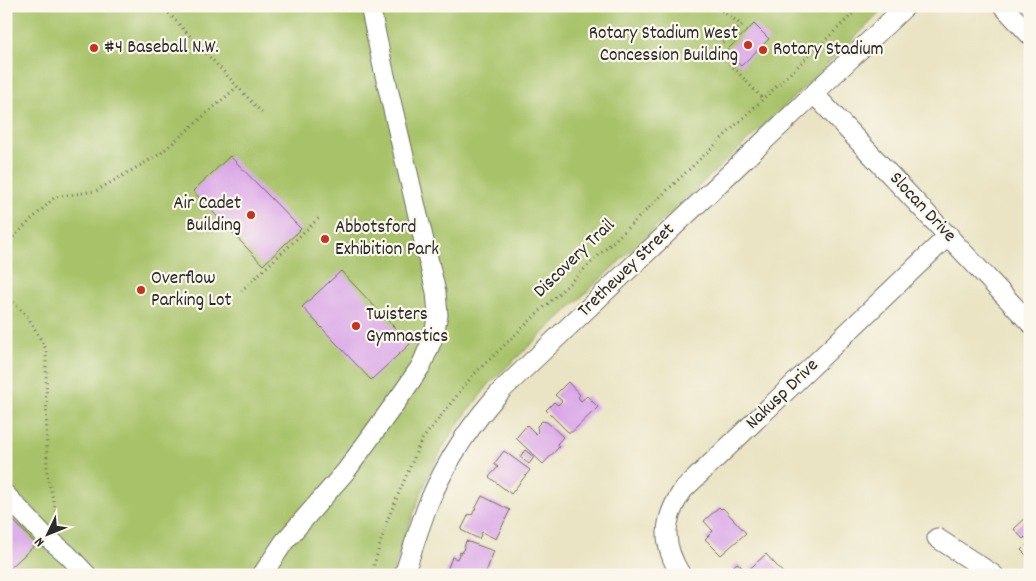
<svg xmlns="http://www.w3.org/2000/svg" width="1036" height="581" font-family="Dekko,sans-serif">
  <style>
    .green { fill: #a7c268; stroke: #69764a }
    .building { fill: #d9a4e8 }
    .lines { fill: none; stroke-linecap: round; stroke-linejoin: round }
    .minor-casing { stroke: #6e6c61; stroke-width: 21 }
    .path { stroke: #6e6c61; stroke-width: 3; stroke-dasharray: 1 4; stroke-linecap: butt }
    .minor { stroke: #fff; stroke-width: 19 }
    .poi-dot { fill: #c8321e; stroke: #fbf7ec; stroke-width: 2 }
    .labels { text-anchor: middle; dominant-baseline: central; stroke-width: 4.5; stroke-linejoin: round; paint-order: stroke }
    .poi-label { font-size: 19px; fill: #2b2b2b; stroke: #fbf7ec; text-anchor: start }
    .street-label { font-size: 19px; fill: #2b2b2b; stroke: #fbf7ec }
  </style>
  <rect width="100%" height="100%" fill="#fbf7ec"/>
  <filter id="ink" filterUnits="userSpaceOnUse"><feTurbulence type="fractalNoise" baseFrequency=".02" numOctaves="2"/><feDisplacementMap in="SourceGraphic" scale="10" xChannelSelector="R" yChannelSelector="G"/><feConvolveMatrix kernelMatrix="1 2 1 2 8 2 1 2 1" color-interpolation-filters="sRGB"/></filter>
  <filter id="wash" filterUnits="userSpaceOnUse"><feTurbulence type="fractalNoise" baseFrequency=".0096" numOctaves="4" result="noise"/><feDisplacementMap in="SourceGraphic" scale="20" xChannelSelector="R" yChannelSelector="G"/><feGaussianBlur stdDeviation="1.12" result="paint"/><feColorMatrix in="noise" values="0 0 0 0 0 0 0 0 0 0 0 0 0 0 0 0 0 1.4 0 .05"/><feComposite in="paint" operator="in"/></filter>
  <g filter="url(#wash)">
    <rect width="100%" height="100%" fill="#eae4c4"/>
    <!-- green -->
    <path class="green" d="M 6,6 L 887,6 L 794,97 L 491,382 C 473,405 454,427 440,453 C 419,491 407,534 392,575 L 6,575 Z"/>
    <g id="blocks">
      <!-- building -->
      <g class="building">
        <path d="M 754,24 L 769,39 L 741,66 L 726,51 Z"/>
        <path d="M 230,156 L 301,229 L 263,265 L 193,191 Z"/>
        <path d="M 341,271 L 410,344 L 371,380 L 302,307 Z"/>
        <path d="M 568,382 L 580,395 L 578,397 L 581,401 L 587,396 L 598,407 L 572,432 L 568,432 L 546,410 L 554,402 L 558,405 L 562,401 L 555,395 Z"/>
        <path d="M 542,421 L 547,422 L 563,437 L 557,444 L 559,447 L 543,464 L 516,438 L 527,425 L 536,434 L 538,432 L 537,426 Z"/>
        <path d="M 525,450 L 534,457 L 529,464 L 520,457 Z"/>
        <path d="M 504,451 L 530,470 L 511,494 L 489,477 L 498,467 L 494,464 Z"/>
        <path d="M 482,496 L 510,510 L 496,539 L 482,532 L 479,539 L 461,530 L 469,514 L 472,515 Z"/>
        <path d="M 719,507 L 721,509 L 723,508 L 746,533 L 721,555 L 705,539 L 713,531 L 704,521 Z"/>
        <path d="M 6,513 L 36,544 L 6,572 Z"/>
        <path d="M 1030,514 L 1030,559 L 1021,550 L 1029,542 L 1025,537 L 1023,539 L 1014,529 Z"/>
        <path d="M 466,541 L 494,551 L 485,575 L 446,573 L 452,557 L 457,559 L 460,552 L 462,553 Z"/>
        <path d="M 766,554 L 785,575 L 743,575 Z"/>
        <path d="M 737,563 L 742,567 L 736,572 L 732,568 Z"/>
      </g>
    </g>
  </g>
  <g filter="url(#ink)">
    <use href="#blocks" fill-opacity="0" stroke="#6e6c61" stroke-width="1"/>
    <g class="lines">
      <!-- minor casing -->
      <g class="minor-casing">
        <g id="minor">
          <path d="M 1003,6 L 1030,35"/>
          <path d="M 814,94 L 1030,323"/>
          <path d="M 6,495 L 43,534 L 67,554 L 87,575"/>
          <path d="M 937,538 L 994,575"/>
          <path d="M 262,575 L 284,542 L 346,471 L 404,391 L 421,366 L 433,338 L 438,315 L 436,292 L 383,67 L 370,6"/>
          <path d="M 404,575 C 412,550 420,525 429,502 C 447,460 472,422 503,389 L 906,6"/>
          <path d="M 681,575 C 662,544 662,521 683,490 L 949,235"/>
        </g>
      </g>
      <!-- path -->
      <g class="path">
        <path d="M 162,6 L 262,113"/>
        <path d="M 716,49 L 763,99"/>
        <path d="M 712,53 L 742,25 L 715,6"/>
        <path d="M 6,244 L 55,197 L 96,191 L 160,154 L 237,87"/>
        <path d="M 241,291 L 321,216"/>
        <path d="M 6,295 L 28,317 L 46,349 L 47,474 L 59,525"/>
        <path d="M 371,575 L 387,521 L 421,441 L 474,374 L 861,6"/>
      </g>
      <!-- minor -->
      <use href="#minor" class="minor"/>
    </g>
  </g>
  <!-- markers -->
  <g class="poi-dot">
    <circle cx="748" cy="45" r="5"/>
    <circle cx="94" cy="48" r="5"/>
    <circle cx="763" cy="50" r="5"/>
    <circle cx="251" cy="215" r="5"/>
    <circle cx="325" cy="239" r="5"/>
    <circle cx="141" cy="290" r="5"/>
    <circle cx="356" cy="326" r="5"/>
  </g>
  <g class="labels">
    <!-- poi labels -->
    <g class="poi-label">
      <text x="738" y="34" text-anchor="end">Rotary Stadium West<tspan x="738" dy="22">Concession Building</tspan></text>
      <text x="104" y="48">#4 Baseball N.W.</text>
      <text x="773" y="50">Rotary Stadium</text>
      <text x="241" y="204" text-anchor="end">Air Cadet<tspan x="241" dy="22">Building</tspan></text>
      <text x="335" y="228">Abbotsford<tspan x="335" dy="22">Exhibition Park</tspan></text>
      <text x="151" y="279">Overflow<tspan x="151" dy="22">Parking Lot</tspan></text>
      <text x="366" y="315">Twisters<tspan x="366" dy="22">Gymnastics</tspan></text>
    </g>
    <!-- street labels -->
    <g class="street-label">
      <text transform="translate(922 208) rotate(47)">Slocan Drive</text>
      <text transform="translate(575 259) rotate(-44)">Discovery Trail</text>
      <text transform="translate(627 271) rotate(-44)">Trethewey Street</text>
      <text transform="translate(783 395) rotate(-44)">Nakusp Drive</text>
    </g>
  </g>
  <!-- margin -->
  <rect width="1036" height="581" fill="none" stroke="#fbf7ec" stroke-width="25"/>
  <!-- north arrow -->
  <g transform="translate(48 534) rotate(227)" stroke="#fbf7ec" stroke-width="4" paint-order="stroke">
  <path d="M0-4L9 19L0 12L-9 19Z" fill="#2b2b2b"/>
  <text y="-8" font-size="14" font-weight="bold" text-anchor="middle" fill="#2b2b2b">N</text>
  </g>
</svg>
